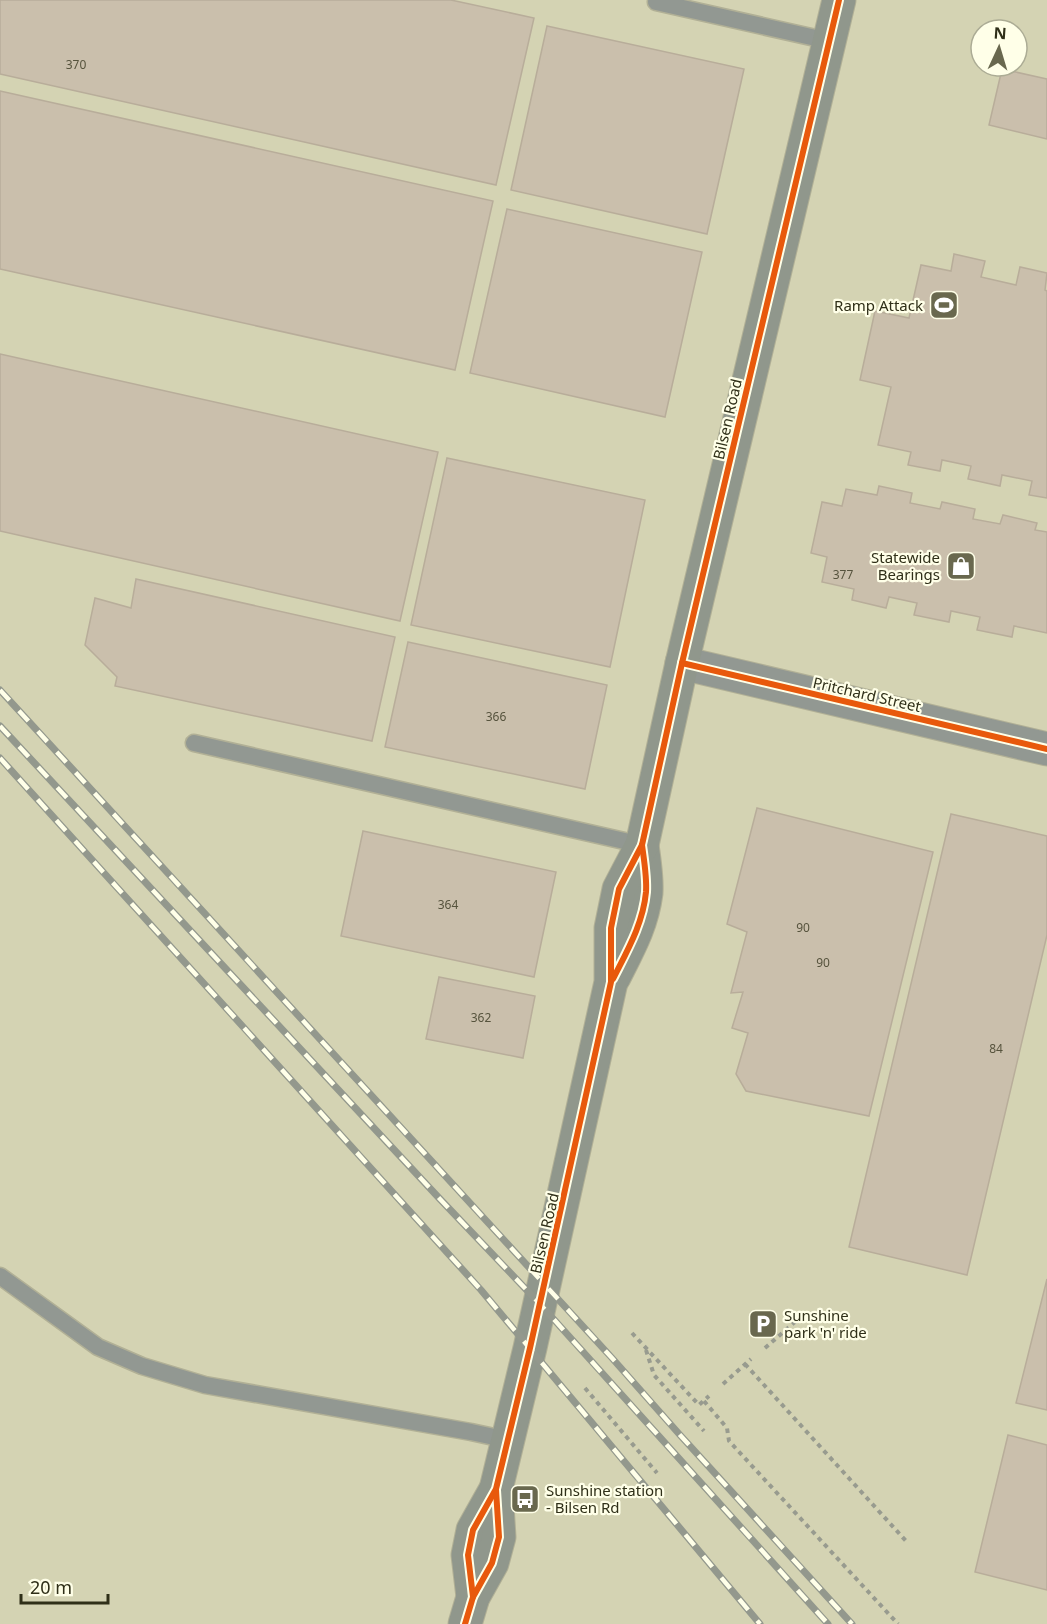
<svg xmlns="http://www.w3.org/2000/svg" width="1047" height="1624" font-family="'Noto Sans',sans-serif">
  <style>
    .building { fill: #cabfac; stroke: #b8ad9a; stroke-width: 1.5 }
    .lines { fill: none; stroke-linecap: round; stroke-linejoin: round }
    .lane-casing { stroke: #b1b096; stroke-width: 19 }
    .street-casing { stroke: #b1b096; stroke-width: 35 }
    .secondary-casing { stroke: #b1b096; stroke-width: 35 }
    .path { stroke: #989b8f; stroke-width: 4; stroke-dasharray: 4.5 4.5; stroke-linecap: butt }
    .lane { stroke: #929892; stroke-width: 16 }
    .street { stroke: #929892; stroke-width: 33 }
    .secondary { stroke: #90978c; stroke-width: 33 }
    .rail-casing { stroke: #93988d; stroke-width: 7 }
    .rail { stroke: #ffffe8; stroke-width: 4.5; stroke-dasharray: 14; stroke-linecap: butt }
    .cycleway-casing { stroke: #ffffe8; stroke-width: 10 }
    .cycleway { stroke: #e8590c; stroke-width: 6 }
    .labels { text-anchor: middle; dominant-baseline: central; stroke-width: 4.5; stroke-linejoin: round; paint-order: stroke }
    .number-label { font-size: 12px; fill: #56533d }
    .poi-label { font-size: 15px; fill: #2f2f18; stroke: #ffffe8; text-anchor: end }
    .street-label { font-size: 15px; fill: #2f2f18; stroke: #ffffe8 }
  </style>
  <rect width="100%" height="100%" fill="#d4d3b3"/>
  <!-- building -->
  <g class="building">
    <path d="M 0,0 L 451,0 L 534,18 L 496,185 L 0,74 Z"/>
    <path d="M 547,26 L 744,69 L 707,234 L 511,190 Z"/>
    <path d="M 1002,69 L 1047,79 L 1047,139 L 989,125 Z"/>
    <path d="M 0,91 L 493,201 L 455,370 L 0,269 Z"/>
    <path d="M 507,209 L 702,252 L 665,417 L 470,373 Z"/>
    <path d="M 954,254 L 985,261 L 981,277 L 1016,285 L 1020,267 L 1047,273 L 1045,290 L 1047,291 L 1047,498 L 1029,495 L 1032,481 L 1002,475 L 1000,486 L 968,479 L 971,466 L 942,460 L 940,471 L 908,465 L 911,452 L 878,445 L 891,387 L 860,380 L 875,311 L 909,318 L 921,265 L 951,271 Z"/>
    <path d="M 0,354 L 438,452 L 400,621 L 0,531 Z"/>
    <path d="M 447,458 L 645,500 L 610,667 L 411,625 Z"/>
    <path d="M 879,486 L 912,493 L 910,503 L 940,509 L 942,502 L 975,509 L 973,519 L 1000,524 L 1003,515 L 1037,523 L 1035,530 L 1047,532 L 1047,633 L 1014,626 L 1012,637 L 977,630 L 980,617 L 951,611 L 949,622 L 914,615 L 917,603 L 889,597 L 886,608 L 852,600 L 854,589 L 822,582 L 827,557 L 811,553 L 822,502 L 842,506 L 846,489 L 877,495 Z"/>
    <path d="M 136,579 L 395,637 L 372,741 L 115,686 L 117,677 L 85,645 L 95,598 L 131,608 Z"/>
    <path d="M 408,642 L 607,685 L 585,789 L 385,747 Z"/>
    <path d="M 757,808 L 933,852 L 869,1116 L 746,1091 L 736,1074 L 748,1033 L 732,1028 L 743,992 L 731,993 L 747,932 L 727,924 Z"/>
    <path d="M 951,814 L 1047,836 L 1047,935 L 967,1275 L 849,1247 Z"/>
    <path d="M 363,831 L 556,872 L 534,977 L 341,936 Z"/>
    <path d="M 439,977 L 535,996 L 523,1058 L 426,1039 Z"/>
    <path d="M 1047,1279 L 1047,1410 L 1016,1403 Z"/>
    <path d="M 1008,1435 L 1047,1445 L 1047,1590 L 975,1572 Z"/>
  </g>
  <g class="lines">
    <!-- lane casing -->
    <g class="lane-casing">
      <g id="lane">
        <path d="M 656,2 L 829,41"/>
        <path d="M 194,743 L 642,845"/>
        <path d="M 0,1276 L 98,1347 L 142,1366 L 205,1385 L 471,1432 L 508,1440"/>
      </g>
    </g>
    <!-- street casing -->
    <g class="street-casing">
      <path id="street" d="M 682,663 L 1047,749"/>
    </g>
    <!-- secondary casing -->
    <g class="secondary-casing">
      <g id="secondary">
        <path d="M 614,977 C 628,949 642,925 646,893 C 647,877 644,860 642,845"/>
        <path d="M 473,1597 L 468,1555 L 473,1530 L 496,1489 L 530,1348 L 611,982 L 611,928 L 619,889 L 642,845 L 682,663 L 839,0"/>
        <path d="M 465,1624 L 473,1597 L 492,1563 L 499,1537 L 496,1489"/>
      </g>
    </g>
    <!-- path -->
    <g class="path">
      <path d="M 632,1333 L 699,1405 L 709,1396"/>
      <path d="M 765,1348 L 796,1321"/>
      <path d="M 646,1350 L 654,1375 L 704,1431"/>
      <path d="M 745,1364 L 906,1541"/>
      <path d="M 723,1384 L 751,1359"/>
      <path d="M 585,1388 L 657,1473"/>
      <path d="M 704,1401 L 727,1428 L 729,1441 L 898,1624"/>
    </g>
    <!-- lane -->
    <use href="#lane" class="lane"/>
    <!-- street -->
    <use href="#street" class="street"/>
    <!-- secondary -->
    <use href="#secondary" class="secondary"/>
    <!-- rail casing -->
    <g class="rail-casing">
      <g id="rail">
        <path d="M 0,690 L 612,1358 L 680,1435 L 852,1624"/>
        <path d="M 0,726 L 439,1198 L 540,1304 L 828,1624"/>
        <path d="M 0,758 L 481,1290 L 760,1624"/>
      </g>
    </g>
    <!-- rail -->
    <use href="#rail" class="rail"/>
    <!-- cycleway casing -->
    <g class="cycleway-casing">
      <g id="cycleway">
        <path d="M 682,663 L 1047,749"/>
        <path d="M 613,979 C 627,951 643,924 646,892 C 647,877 644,860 642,845"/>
        <path d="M 473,1597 L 468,1555 L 473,1530 L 496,1489 L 530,1348 L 611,982 L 611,928 L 619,889 L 642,845 L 682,663 L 839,0"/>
        <path d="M 465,1624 L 473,1597 L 492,1563 L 499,1537 L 496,1490"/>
      </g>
    </g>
    <!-- cycleway -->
    <use href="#cycleway" class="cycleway"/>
  </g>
  <!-- icons -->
  <defs>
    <g id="stadium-square" transform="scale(1.5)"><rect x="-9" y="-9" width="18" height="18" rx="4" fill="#69684e" stroke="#ffffe8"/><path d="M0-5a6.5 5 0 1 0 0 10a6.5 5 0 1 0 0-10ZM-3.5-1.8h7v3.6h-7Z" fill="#fff"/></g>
    <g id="shop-square" transform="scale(1.5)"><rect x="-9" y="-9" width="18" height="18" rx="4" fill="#69684e" stroke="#ffffe8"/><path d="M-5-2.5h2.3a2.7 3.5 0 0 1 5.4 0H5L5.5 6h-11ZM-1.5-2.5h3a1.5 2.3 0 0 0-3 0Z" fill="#fff"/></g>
    <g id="parking-square" transform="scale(1.5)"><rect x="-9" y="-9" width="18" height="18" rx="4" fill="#69684e" stroke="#ffffe8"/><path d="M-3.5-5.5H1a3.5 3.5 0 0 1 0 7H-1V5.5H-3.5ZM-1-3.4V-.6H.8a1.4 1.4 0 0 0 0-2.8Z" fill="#fff"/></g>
    <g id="bus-square" transform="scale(1.5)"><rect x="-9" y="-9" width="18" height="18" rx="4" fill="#69684e" stroke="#ffffe8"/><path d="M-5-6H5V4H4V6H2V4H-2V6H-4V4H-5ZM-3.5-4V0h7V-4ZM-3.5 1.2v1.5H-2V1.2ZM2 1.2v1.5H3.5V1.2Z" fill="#fff"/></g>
  </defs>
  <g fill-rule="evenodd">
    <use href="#stadium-square" x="944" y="305"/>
    <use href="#shop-square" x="961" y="566"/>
    <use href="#parking-square" x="763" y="1324"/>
    <use href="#bus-square" x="525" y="1499"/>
  </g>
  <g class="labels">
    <!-- number labels -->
    <g class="number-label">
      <text x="76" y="64">370</text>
      <text x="843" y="574">377</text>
      <text x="496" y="716">366</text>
      <text x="448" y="904">364</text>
      <text x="803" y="927">90</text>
      <text x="823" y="962">90</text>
      <text x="481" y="1017">362</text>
      <text x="996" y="1048">84</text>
    </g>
    <!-- poi labels -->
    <g class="poi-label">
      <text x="923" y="305">Ramp Attack</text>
      <text x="940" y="557">Statewide<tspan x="940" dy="17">Bearings</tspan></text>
      <text x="784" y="1315" text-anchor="start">Sunshine<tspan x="784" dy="17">park 'n' ride</tspan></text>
      <text x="546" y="1490" text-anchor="start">Sunshine station<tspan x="546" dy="17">- Bilsen Rd</tspan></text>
    </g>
    <!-- street labels -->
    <g class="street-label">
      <text transform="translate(727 419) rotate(-77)">Bilsen Road</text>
      <text transform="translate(867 694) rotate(13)">Pritchard Street</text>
      <text transform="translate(544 1233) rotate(-77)">Bilsen Road</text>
    </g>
  </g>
  <!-- north arrow -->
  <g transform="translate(999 48) rotate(4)"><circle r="28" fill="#ffffe8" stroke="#acac95" stroke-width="1.5"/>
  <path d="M0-4.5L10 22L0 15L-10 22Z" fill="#69684e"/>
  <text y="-9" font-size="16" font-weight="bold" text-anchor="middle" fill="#2f2f18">N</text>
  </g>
  <!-- scale -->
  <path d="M21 1594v9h87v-9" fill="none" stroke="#2f2f18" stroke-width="3"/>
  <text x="30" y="1594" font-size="18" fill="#2f2f18" stroke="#ffffe8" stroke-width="4.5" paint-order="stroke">20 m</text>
</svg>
